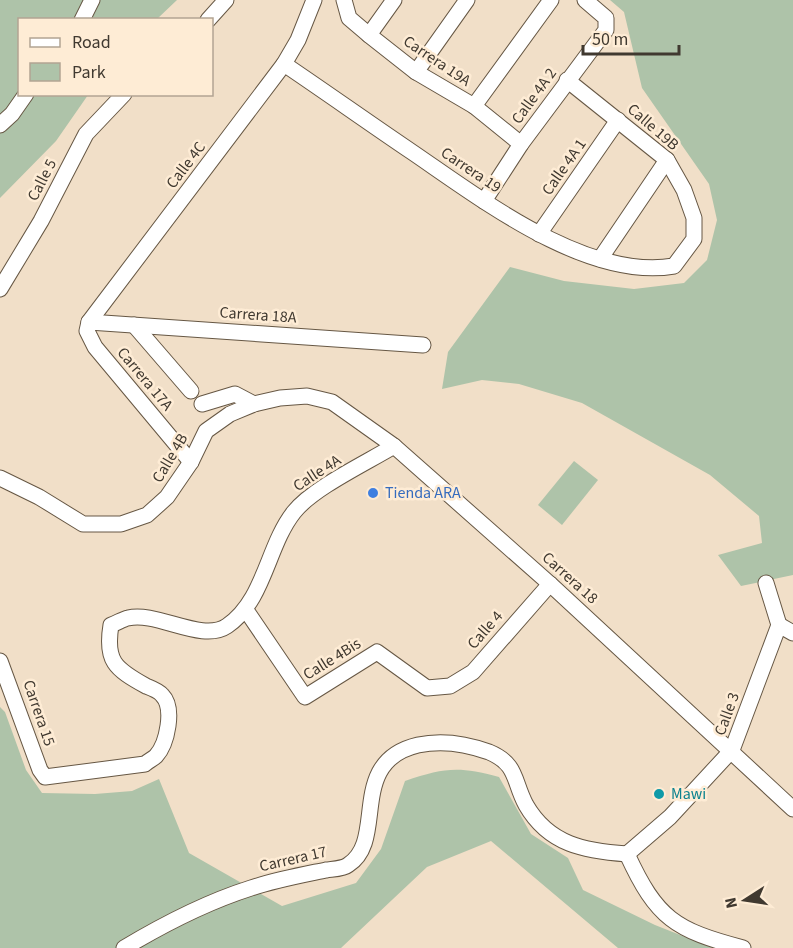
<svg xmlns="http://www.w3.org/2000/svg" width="793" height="948" font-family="'Source Sans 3',sans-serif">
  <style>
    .green { fill: #aec3a9 }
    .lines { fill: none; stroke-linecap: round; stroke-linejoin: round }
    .minor-casing { stroke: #665744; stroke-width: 17 }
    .minor { stroke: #fff; stroke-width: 15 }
    .shop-dot { fill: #3f7fe0; stroke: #feecd5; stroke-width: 2 }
    .culture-dot { fill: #0f9aa8; stroke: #feecd5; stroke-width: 2 }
    .labels { text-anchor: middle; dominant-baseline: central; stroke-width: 5; stroke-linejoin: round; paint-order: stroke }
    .street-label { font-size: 16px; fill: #403930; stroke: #feecd5 }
    .shop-label { font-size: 16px; fill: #366cbe; stroke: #feecd5; text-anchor: start }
    .culture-label { font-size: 16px; fill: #0d838f; stroke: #feecd5; text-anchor: start }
  </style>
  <rect width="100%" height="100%" fill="#f1dfc8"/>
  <!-- green -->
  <g class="green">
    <path d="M 0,0 L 177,0 L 157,19 L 20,20 L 20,94 L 88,95 L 56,141 L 0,198 Z"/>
    <path d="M 610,0 L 793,0 L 793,575 L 741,586 L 718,555 L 762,543 L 759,516 L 710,475 L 582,403 L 519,384 L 482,380 L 442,389 L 448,352 L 510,267 L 564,281 L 634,289 L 684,283 L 707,260 L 717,220 L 709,184 L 642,88 L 624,12 Z"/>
    <path d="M 574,461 L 598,480 L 562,525 L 538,505 Z"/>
    <path d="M 0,707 L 5,712 L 26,770 L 42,793 L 95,794 L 132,791 L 159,779 L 189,853 L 282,906 L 356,883 L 381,849 L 405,781 C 444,768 458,766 499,777 L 531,834 L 568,858 L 583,890 L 655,925 L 713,948 L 618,948 L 491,841 L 427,867 L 341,948 L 0,948 Z"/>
  </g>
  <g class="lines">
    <!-- minor casing -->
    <g class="minor-casing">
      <g id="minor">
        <path d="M 344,0 L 349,18 L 369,35 L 416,72 L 474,106 L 521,144"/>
        <path d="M 82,20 L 92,0"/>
        <path d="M 208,20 L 226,0"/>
        <path d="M 369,35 L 394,0"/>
        <path d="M 284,64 C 327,93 369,123 412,152 C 481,199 587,281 674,266 L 694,239 L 694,218 L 684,190 L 667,160 L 567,80"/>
        <path d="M 416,72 L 467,0"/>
        <path d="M 474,106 L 551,0"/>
        <path d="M 0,125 L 12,114 L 26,94"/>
        <path d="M 484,201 L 521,144 L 606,30 L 606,18 L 585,0"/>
        <path d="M 539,234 L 618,120"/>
        <path d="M 600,259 L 667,160"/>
        <path d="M 0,289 L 41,221 L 86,134 L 124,94"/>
        <path d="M 89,322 L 423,345"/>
        <path d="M 134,325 L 191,391"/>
        <path d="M 202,404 L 235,394 L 254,404"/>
        <path d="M 191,462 L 95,347 L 87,331 L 89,322 L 284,64 L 298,40 L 314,0"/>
        <path d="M 0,478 L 39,497 L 83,524 L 121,524 L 147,515 L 167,497 L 191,462 L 206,431 L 230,414 L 254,404 L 280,398 L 307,396 L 332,402 L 394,446 L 550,584 L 793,809"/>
        <path d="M 246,610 L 305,697 L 377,652 L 427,688 L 450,686 L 473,672 L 550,584"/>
        <path d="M 779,625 L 793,633"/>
        <path d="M 0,661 L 40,770 L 45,777 L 145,764 C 148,761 153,759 156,756 C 167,744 175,708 162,695 C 159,691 151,688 146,686 C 115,669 105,661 111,625 C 117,623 123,619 128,618 C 157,611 202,643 227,626 C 265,600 267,546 294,512 C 313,488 366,463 394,446"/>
        <path d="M 627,854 L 670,817 L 732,750 L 779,625 L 766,583"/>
        <path d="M 627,854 C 657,919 675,930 743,948"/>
        <path d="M 124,948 C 164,924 207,902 251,888 C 275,880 302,875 326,870 C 332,869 343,869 348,865 C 388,840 346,762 418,745 C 441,740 467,744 489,752 C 518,764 513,781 526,805 C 549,845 585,851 627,854"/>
      </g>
    </g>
    <!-- minor -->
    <use href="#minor" class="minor"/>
  </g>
  <!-- markers -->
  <circle class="shop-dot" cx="373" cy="493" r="6"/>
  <circle class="culture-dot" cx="659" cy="794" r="6"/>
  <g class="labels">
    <!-- street labels -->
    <g class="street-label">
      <text transform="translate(437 61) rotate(34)">Carrera 19A</text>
      <text transform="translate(534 96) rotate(-54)">Calle 4A 2</text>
      <text transform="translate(653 127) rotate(41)">Calle 19B</text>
      <text transform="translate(186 165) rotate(-53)">Calle 4C</text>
      <text transform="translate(564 167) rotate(-55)">Calle 4A 1</text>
      <text transform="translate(471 170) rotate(34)">Carrera 19</text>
      <text transform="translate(42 180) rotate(-63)">Calle 5</text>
      <text transform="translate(258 315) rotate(4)">Carrera 18A</text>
      <text transform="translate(145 379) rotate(50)">Carrera 17A</text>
      <text transform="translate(170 458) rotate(-59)">Calle 4B</text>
      <text transform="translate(317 473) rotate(-33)">Calle 4A</text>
      <text transform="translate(570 578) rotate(42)">Carrera 18</text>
      <text transform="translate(485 630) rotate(-49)">Calle 4</text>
      <text transform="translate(332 659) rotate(-32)">Calle 4Bis</text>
      <text transform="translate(39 713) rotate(71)">Carrera 15</text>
      <text transform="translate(727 714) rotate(-70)">Calle 3</text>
      <text transform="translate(293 859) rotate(-13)">Carrera 17</text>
    </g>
    <!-- shop labels -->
    <g class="shop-label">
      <text x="385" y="493">Tienda ARA</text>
    </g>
    <!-- culture labels -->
    <g class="culture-label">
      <text x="671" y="794">Mawi</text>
    </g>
  </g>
  <!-- legend -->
  <rect x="18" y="18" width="195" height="78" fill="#feecd5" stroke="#b2a493" stroke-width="1.5"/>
  <rect x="30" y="38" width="30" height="9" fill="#ffffff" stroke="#b2a493" stroke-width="1.5"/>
  <text x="72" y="48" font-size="18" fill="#403930">Road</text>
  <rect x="30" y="63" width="30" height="18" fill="#aec3a9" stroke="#b2a493" stroke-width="1.5"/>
  <text x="72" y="78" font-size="18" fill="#403930">Park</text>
  <!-- north arrow -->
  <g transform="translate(745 900) rotate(258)" stroke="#feecd5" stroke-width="4.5" paint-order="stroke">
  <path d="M0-4.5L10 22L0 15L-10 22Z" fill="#403930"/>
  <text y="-9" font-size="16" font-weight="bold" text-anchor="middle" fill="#403930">N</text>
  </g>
  <!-- scale -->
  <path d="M583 45v9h96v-9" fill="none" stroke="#403930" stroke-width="3"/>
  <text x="592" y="45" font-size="18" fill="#403930" stroke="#feecd5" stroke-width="4.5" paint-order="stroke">50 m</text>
</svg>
